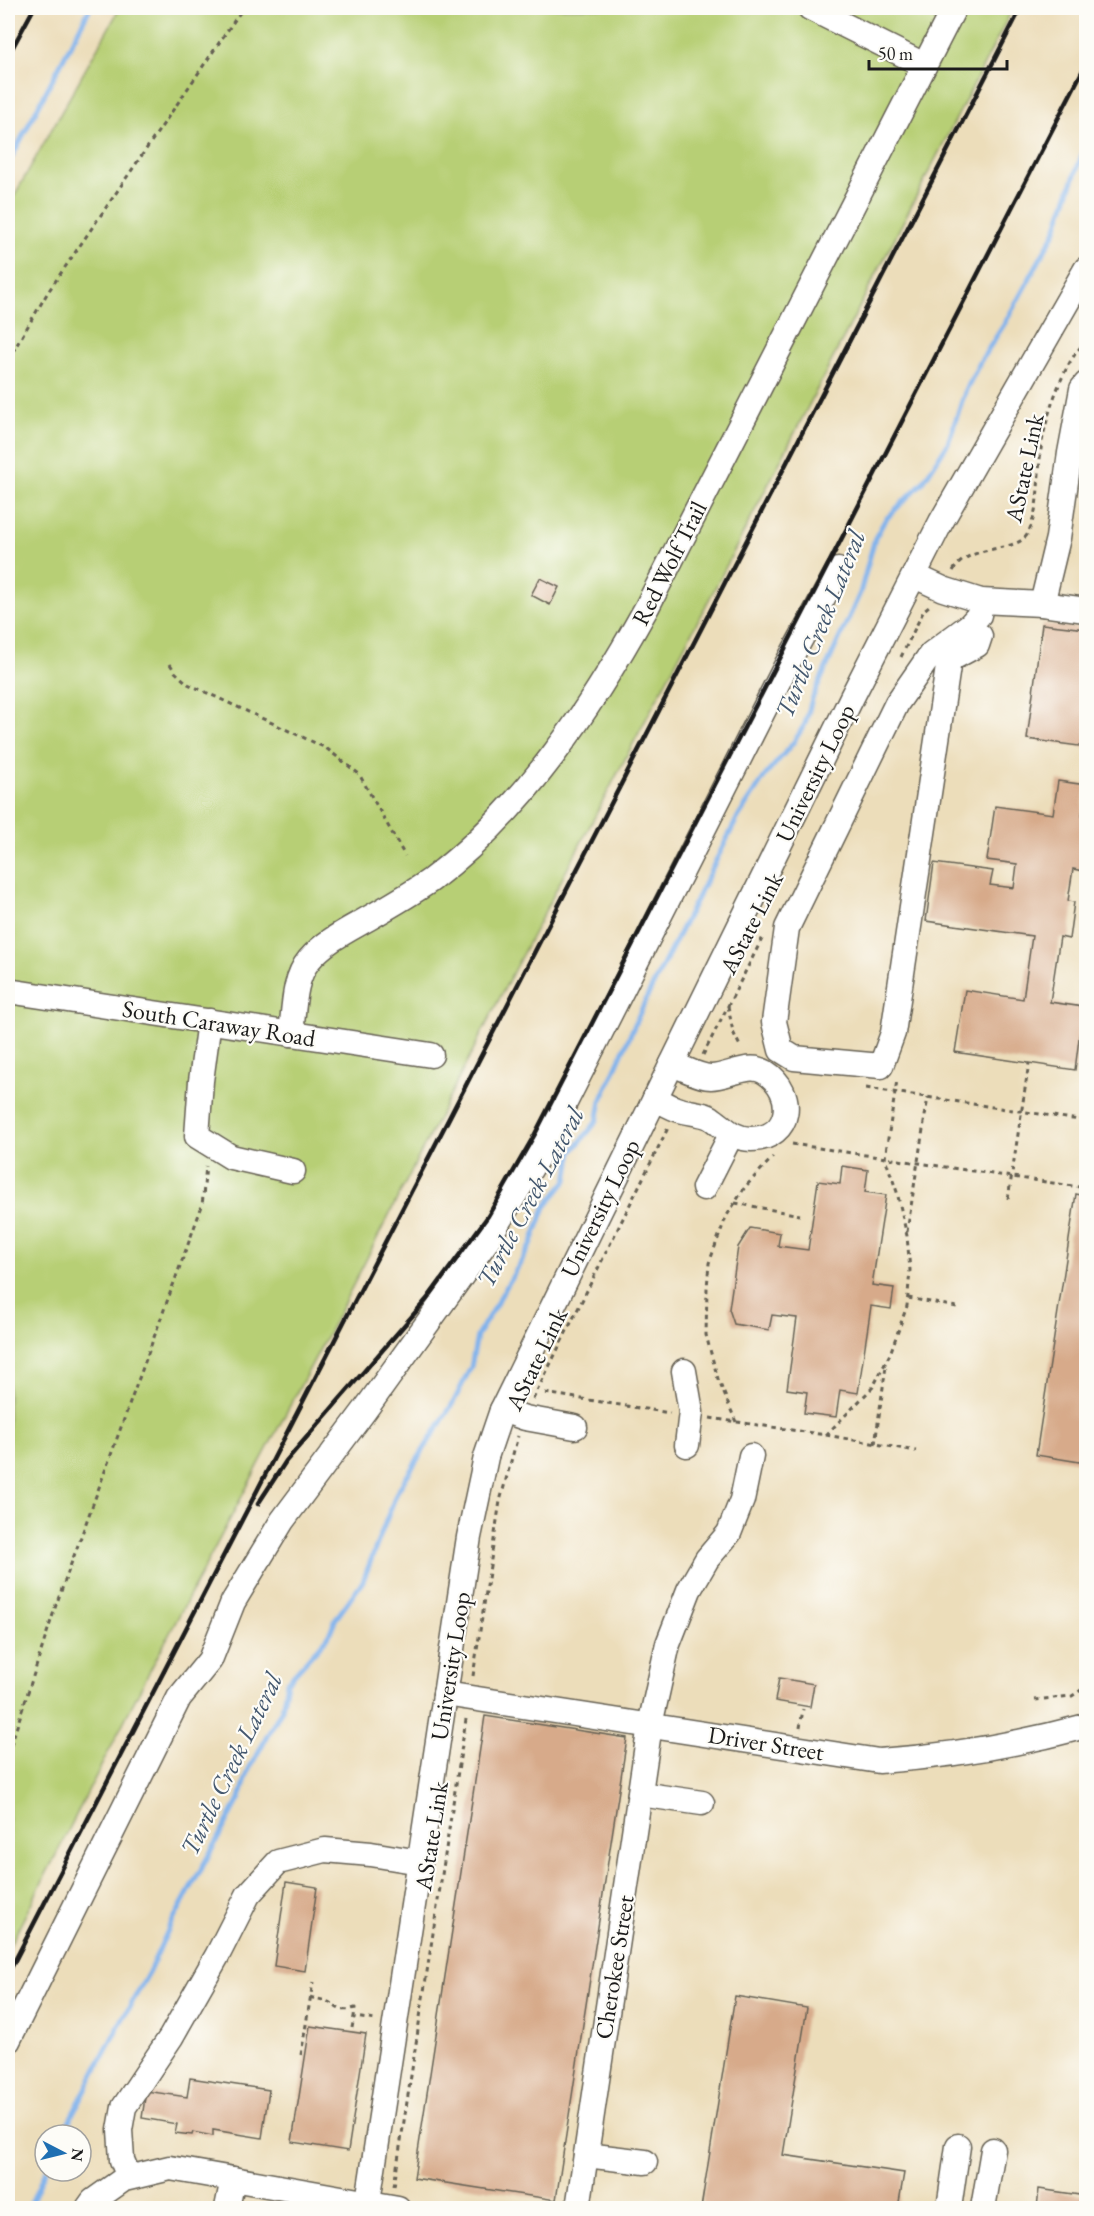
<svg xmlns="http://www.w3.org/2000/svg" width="1094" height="2216" font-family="'EB Garamond',serif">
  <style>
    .green { fill: #b7cf74; stroke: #6a7648; stroke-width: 1.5 }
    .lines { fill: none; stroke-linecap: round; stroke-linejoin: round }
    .stream { stroke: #80b2ec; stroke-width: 5 }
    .building { fill: #d7aa8a }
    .minor-casing { stroke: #656053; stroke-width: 27 }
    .path { stroke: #656053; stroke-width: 3; stroke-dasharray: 4.5 4.5; stroke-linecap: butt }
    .minor { stroke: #fff; stroke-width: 24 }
    .rail { stroke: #1c1c1c; stroke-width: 4.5 }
    .labels { text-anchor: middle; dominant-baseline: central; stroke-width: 4.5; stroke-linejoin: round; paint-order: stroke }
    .street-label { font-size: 24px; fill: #1c1c1c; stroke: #fdfcf7 }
    .water-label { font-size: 26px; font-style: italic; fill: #44586f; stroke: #fdfcf7 }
  </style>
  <rect width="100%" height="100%" fill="#fdfcf7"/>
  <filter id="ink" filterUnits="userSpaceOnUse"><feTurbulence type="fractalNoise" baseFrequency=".0167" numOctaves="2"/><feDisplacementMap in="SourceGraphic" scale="12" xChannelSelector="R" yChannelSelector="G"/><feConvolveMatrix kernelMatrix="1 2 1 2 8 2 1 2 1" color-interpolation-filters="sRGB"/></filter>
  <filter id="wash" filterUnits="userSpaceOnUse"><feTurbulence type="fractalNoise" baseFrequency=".008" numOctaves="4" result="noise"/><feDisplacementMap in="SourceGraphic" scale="24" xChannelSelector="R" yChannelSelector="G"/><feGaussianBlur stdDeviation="1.35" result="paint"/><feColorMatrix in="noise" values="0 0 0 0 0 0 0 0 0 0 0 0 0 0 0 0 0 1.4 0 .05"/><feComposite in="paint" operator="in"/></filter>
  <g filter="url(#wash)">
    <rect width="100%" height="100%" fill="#ecddba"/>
    <!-- green -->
    <path class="green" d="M 120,8 L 1013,8 L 714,590 L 513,972 L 341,1309 L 145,1680 L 8,1949 L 8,207 Z"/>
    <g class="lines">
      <!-- stream -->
      <g class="stream">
        <path d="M 8,164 L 90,8"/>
        <path d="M 62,2135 L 118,2027 L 148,1974 L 169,1928 L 240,1798 L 249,1769 L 282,1709 L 287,1682 L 328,1637 L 335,1620 L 363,1581 L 397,1492 L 453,1403 L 471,1367 L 477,1336 L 531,1245 L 545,1207 L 567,1180 L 572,1152 L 597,1121 L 601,1101 L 646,999 L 737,819 L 765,776 L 793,743 L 805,724 L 812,699 L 860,593 L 875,538 L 885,520 L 923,482 L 948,443 L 965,392 L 980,362 L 1005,323 L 1055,232 L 1086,143"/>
        <path d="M 29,2208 L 45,2171"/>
      </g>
    </g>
    <g id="blocks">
      <!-- building -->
      <g class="building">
        <path d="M 540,578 L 559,587 L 550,605 L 531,595 Z"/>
        <path d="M 1042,624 L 1086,629 L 1086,747 L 1027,739 Z"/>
        <path d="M 1058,781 L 1086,785 L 1082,816 L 1086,817 L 1086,848 L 1083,871 L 1073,869 L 1068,901 L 1074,902 L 1069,939 L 1060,937 L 1050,1002 L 1083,1007 L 1075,1070 L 955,1052 L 965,990 L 1023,999 L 1032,936 L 926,921 L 934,863 L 993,871 L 990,885 L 1014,888 L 1017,864 L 987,860 L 995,806 L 1053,814 Z"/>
        <path d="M 842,1166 L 868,1170 L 865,1192 L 886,1195 L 872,1285 L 894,1288 L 891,1309 L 871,1306 L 858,1393 L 840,1390 L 836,1417 L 804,1413 L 807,1392 L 787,1389 L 797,1318 L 772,1315 L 769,1330 L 734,1324 L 729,1309 L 738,1247 L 750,1228 L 780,1233 L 778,1246 L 808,1250 L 818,1181 L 840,1184 Z"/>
        <path d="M 1076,1194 L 1086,1196 L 1086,1463 L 1036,1455 Z"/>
        <path d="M 779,1678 L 814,1684 L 810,1707 L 775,1701 Z"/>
        <path d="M 485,1716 L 627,1738 L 556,2200 L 414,2178 Z"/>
        <path d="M 286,1882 L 317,1887 L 305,1971 L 274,1966 Z"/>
        <path d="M 735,1996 L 807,2008 L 783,2155 L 904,2173 L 898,2208 L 701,2208 Z"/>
        <path d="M 310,2026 L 366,2034 L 348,2151 L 292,2142 Z"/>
        <path d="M 190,2078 L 269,2090 L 262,2138 L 213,2130 L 213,2136 L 193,2132 L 192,2135 L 175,2133 L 177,2124 L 142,2118 L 146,2091 L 187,2097 Z"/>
        <path d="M 1039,2189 L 1086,2196 L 1086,2208 L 1037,2208 Z"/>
      </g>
    </g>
  </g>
  <g filter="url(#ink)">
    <use href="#blocks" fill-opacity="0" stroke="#656053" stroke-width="1.5"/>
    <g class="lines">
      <!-- minor casing -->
      <g class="minor-casing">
        <g id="minor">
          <path d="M 810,8 L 924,65"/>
          <path d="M 915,576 L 943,589 L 981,601 L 1042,604 L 1086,610"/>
          <path d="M 1042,604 L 1058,538 L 1070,453 L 1082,389 L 1086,384"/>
          <path d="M 942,647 L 947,652 L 949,660 L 893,1033 L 881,1066 L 794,1058 L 781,1050 L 774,1022 L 787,928 L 897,703 L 931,654 L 970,625 L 979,615 L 981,601"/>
          <path d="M 949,660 L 977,645 L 980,636"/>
          <path d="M 8,991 L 431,1055"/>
          <path d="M 209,1021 L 201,1081 L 197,1136 L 231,1157 L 293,1171"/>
          <path d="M 291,1034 C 294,1010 293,979 309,960 C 325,941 348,930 369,918 C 390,906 411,894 431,880 C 525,809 591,708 647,607 L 954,8"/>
          <path d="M 655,1098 C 663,1102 671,1108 680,1110 C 689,1113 703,1113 711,1118 C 724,1127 733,1139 751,1139 C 792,1139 797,1092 765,1072 C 749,1062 728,1077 711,1077 C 699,1077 684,1068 672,1064"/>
          <path d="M 704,1188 L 731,1135"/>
          <path d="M 684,1371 L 691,1412 L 687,1445"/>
          <path d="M 502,1410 L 525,1418 L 575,1427"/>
          <path d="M 445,1694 L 879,1761 C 949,1756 1020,1744 1086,1726"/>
          <path d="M 640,1794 L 702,1803"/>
          <path d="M 8,2041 L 179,1698 L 210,1660 L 233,1602 L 282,1521 L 365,1410 L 486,1242 L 537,1158 L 786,666 L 838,570"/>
          <path d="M 586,2155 L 645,2162"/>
          <path d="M 129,2177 L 122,2160 L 120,2130 L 124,2107 L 171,2037 L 217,1956 L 248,1895 L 278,1862 L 325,1850 L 371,1854 L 420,1862"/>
          <path d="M 88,2208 L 93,2201 L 124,2179 L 170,2168 L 398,2208"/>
          <path d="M 227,2208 L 233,2179"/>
          <path d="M 367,2208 L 469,1537 L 486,1457 L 502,1410 L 852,697 L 941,522 L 1086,269"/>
          <path d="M 578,2208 L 650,1725 L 668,1644 L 689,1590 L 707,1559 L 729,1533 L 742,1500 L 751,1456"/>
          <path d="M 949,2208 L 958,2146"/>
          <path d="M 983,2208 L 993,2150"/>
        </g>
      </g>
      <!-- path -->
      <g class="path">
        <path d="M 8,360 L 48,292 L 243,8"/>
        <path d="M 953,571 C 970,542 1018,554 1028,533 C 1041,505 1037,472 1042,442 C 1047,414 1064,360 1086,342"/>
        <path d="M 901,657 L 924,610 L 929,606"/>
        <path d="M 170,664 L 175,672 L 188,684 L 326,748 L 359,774 L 405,856"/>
        <path d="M 728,1006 L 733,1032 L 741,1048"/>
        <path d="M 703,1055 L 764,935"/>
        <path d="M 866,1088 L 1086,1121"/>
        <path d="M 792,1144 L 1086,1188"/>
        <path d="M 1008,1199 L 1029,1063"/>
        <path d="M 735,1203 L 800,1215"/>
        <path d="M 907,1232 L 928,1097"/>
        <path d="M 908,1298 L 957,1307"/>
        <path d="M 545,1393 L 670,1413"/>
        <path d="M 533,1399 L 668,1128"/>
        <path d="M 710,1418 L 826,1435 L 916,1451"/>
        <path d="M 736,1422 L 718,1379 L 706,1335 L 707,1288 L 709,1263 L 726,1217 L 745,1187 L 773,1157"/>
        <path d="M 826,1435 L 873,1387 L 890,1354 L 907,1306 L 910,1270 L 907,1236 L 897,1192 L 885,1158 L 897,1080"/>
        <path d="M 875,1444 L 886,1366"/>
        <path d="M 473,1676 L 500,1501 L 518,1436"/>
        <path d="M 1035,1700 L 1072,1696 L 1086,1687"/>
        <path d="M 800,1728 L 803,1709"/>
        <path d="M 8,1754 L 56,1605 L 202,1206 L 206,1166"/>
        <path d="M 310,1997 C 315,1999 321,1999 326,2001 C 339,2007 338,2013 355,2008 L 354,2017 L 376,2020"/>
        <path d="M 352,2028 L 354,2017"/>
        <path d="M 301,2055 L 313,1982"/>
        <path d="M 394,2186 L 466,1719"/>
      </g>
      <!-- minor -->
      <use href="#minor" class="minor"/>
      <!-- rail -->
      <g class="rail">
        <path d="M 8,56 L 34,8"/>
        <path d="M 258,1504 L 286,1461 L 427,1299 L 488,1216 L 535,1134 L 1086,64"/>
        <path d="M 8,1974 L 1021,8"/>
      </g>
    </g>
  </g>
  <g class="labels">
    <!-- street labels -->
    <g class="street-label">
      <text transform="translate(1024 468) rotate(-78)">AState Link</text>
      <text transform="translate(669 563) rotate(-63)">Red Wolf Trail</text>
      <text transform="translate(815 773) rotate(-64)">University Loop</text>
      <text transform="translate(751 923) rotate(-63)">AState Link</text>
      <text transform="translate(219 1023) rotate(9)">South Caraway Road</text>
      <text transform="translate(600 1208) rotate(-64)">University Loop</text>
      <text transform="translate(536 1359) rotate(-64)">AState Link</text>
      <text transform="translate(450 1666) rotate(-81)">University Loop</text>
      <text transform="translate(766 1743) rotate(9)">Driver Street</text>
      <text transform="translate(431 1836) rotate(-81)">AState Link</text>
      <text transform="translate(614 1967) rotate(-81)">Cherokee Street</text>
    </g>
    <!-- water labels -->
    <g class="water-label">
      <text transform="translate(820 624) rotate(-68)">Turtle Creek Lateral</text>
      <text transform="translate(530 1197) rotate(-62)">Turtle Creek Lateral</text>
      <text transform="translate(231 1764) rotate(-64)">Turtle Creek Lateral</text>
    </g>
  </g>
  <!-- margin -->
  <rect width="1094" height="2216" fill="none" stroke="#fdfcf7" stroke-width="30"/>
  <!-- north arrow -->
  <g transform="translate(63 2153) rotate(97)"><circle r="28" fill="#fdfcf7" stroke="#a3a29f" stroke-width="1.5"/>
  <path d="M0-4.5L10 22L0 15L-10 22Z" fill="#1f6fb2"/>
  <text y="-9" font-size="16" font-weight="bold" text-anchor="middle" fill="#1c1c1c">N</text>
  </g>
  <!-- scale -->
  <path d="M869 60v9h138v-9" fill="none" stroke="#1c1c1c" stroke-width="3"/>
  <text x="878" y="60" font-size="18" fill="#1c1c1c" stroke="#fdfcf7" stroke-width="4.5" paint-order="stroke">50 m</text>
</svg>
